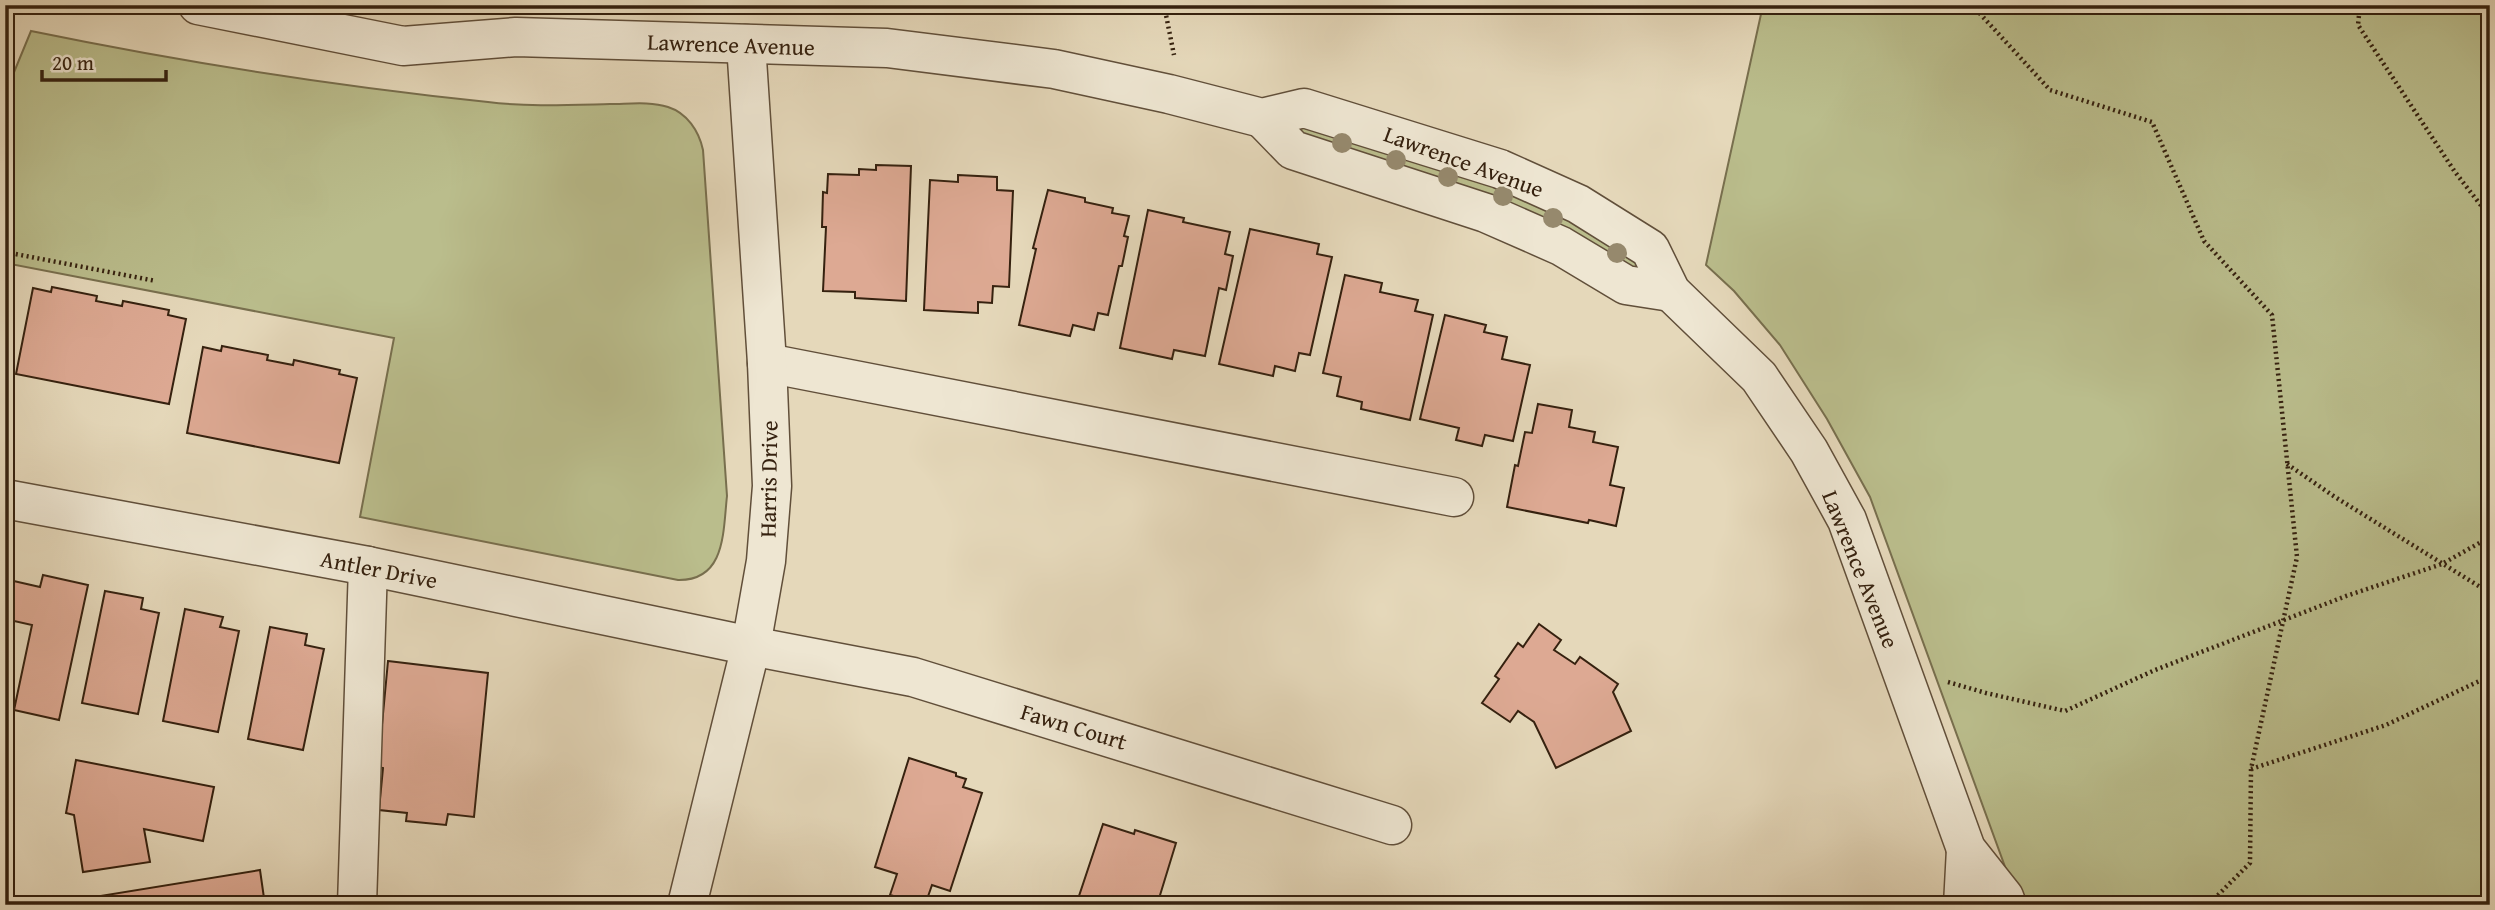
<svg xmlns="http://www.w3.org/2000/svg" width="2495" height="910" font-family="'Gentium Book Plus',serif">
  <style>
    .green { fill: #babd8c; stroke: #786f4e; stroke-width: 2 }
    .building { fill: #dda993; stroke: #35210f; stroke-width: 2 }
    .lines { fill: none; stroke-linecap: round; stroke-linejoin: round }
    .minor-casing { stroke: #614f3a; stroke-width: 41 }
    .path { stroke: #35210f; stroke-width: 4.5; stroke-dasharray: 2 3.5; stroke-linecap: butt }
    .minor { stroke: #eee6d2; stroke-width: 38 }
    .tree { fill: #96896d }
    .labels { text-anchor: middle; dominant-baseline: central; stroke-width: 5; stroke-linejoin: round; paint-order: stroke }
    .street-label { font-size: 23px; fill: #35210f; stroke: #eee6d2 }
  </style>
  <rect width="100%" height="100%" fill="#e5d8ba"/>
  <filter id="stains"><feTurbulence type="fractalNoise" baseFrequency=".00286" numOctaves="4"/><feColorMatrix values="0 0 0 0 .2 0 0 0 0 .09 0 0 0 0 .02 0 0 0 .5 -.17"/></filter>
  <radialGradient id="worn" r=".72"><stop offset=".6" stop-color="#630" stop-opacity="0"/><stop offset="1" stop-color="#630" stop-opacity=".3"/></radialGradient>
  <!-- green -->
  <g class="green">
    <path d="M 1763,5 L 2490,5 L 2490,905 L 2019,905 L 1870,497 L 1827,419 L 1780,345 L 1734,291 L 1706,265 Z"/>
    <path d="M 31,31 C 182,62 334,86 488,102 C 528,107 569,105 610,104 C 628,104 650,101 668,107 C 687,113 699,131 703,150 L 727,496 C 723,531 726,581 678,580 L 360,517 L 394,338 L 5,263 L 5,94 Z"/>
    <path d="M 1297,125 L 1511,190 L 1640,258 L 1637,272 L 1299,136 Z"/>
  </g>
  <!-- building -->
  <g class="building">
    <path d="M 876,165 L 911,166 L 906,301 L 855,298 L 855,292 L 823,291 L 826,227 L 822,227 L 823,192 L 827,193 L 828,174 L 859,175 L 859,169 L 876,170 Z"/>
    <path d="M 958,175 L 997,177 L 997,190 L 1013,191 L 1009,287 L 993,286 L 992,303 L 978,302 L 978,313 L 924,310 L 930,180 L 958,182 Z"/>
    <path d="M 1048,190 L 1085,198 L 1085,202 L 1113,208 L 1112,213 L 1129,216 L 1124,236 L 1128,237 L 1122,266 L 1119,266 L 1108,315 L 1098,313 L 1094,330 L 1073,325 L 1070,336 L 1019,325 L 1036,249 L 1033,248 Z"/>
    <path d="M 1148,210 L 1184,218 L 1183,222 L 1230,232 L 1225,254 L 1233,256 L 1226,290 L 1219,288 L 1205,356 L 1174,350 L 1172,359 L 1120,348 Z"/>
    <path d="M 1250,229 L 1319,244 L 1317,254 L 1332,257 L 1310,355 L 1299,353 L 1295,371 L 1275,366 L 1273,376 L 1219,364 Z"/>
    <path d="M 1345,275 L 1382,283 L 1380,292 L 1418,300 L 1415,311 L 1433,315 L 1410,420 L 1361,409 L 1362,402 L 1337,396 L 1341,377 L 1323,373 Z"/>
    <path d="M 52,287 L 97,296 L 96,301 L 122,306 L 123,301 L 169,310 L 168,315 L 186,319 L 169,404 L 16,374 L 33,288 L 51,292 Z"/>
    <path d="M 1445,315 L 1486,325 L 1484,332 L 1507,337 L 1502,359 L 1530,365 L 1513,441 L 1485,435 L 1482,446 L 1456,440 L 1459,428 L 1420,419 Z"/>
    <path d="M 222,346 L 268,355 L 267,360 L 293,365 L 294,360 L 340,370 L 339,374 L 357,378 L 339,463 L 187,433 L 203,347 L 221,351 Z"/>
    <path d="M 1538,404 L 1572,410 L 1569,427 L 1595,432 L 1593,442 L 1618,447 L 1610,485 L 1624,488 L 1616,526 L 1589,520 L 1588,523 L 1507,507 L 1515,465 L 1518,466 L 1525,432 L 1532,433 Z"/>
    <path d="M 43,575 L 88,585 L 59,720 L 14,710 L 32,625 L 5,619 L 5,579 L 40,587 Z"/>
    <path d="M 105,591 L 143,598 L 141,609 L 159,613 L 138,714 L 82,703 Z"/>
    <path d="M 185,609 L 223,617 L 220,627 L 239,631 L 218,732 L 163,721 Z"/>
    <path d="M 1539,624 L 1561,640 L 1554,650 L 1575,664 L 1580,657 L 1618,684 L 1613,692 L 1631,731 L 1556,768 L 1534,722 L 1518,711 L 1510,722 L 1482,703 L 1499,679 L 1495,676 L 1518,643 L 1523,647 Z"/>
    <path d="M 270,627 L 307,634 L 305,645 L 324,649 L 303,750 L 248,739 Z"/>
    <path d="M 388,661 L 488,673 L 474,817 L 448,814 L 446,825 L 406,821 L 407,813 L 379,810 L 383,768 L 378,767 Z"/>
    <path d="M 909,758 L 956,773 L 956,776 L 966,779 L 963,787 L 982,793 L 950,891 L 932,885 L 925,905 L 890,895 L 897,874 L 875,867 Z"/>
    <path d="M 76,760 L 214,787 L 203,841 L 144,829 L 150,862 L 83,872 L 74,815 L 66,813 Z"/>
    <path d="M 1103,824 L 1134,834 L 1135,830 L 1176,843 L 1157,905 L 1076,905 Z"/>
    <path d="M 260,870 L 265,905 L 95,905 L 94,897 Z"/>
  </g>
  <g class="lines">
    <!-- minor casing -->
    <g class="minor-casing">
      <g id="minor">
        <path d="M 198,5 L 403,46 L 516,37 L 887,48 L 1054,69 L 1169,94 L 1262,118 L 1304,108 L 1500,169 L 1578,204 L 1650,249 L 1671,292 L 1759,377 L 1809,451 L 1847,520 L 1966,849 L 2004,897 L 2007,905"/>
        <path d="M 1262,118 L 1293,150 L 1486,213 L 1561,246 L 1626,285 L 1671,292"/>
        <path d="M 767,363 L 1454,497"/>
        <path d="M 5,499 L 368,566 L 751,646 L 913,677 L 1392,825"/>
        <path d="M 357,905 L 368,566"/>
        <path d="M 687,905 L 751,646 L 766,561 L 772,486 L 767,363 L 746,44"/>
        <path d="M 1963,905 L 1966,849"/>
      </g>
    </g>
    <!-- path -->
    <g class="path">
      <path d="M 1164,5 L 1174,55"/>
      <path d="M 1972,5 L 2050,90 L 2152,122 L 2204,241 L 2272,315 L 2297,557 L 2251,769 L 2250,863 L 2208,905"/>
      <path d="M 2360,5 L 2358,25 L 2455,172 L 2490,217"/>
      <path d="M 5,252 L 156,281"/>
      <path d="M 2287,464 L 2335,497 L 2490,593"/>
      <path d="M 1948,682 L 1986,693 L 2065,711 L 2155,670 L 2284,620 L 2346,596 L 2442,564 L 2490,537"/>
      <path d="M 2251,769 L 2386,725 L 2490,676"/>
    </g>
    <!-- minor -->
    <use href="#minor" class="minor"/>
  </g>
  <!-- trees -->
  <g class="tree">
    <circle cx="1342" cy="143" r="10"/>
    <circle cx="1396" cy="160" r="10"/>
    <circle cx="1448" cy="177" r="10"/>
    <circle cx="1503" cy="196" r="10"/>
    <circle cx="1553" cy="218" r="10"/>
    <circle cx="1617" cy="253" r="10"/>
  </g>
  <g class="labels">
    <!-- street labels -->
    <g class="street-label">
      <text transform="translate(731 44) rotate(2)">Lawrence Avenue</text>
      <text transform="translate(1464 161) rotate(20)">Lawrence Avenue</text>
      <text transform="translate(768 479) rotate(-89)">Harris Drive</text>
      <text transform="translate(379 569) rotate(11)">Antler Drive</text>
      <text transform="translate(1861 569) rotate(68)">Lawrence Avenue</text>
      <text transform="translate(1074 726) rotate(17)">Fawn Court</text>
    </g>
  </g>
  <!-- margin -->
  <rect width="2495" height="910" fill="none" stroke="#e5d8ba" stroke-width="28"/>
  <rect x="7" y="7" width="2481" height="896" fill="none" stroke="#35210f" stroke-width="3.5"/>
  <rect x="14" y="14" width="2467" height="882" fill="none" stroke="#35210f" stroke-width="2"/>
  <!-- scale -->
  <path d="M42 70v10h124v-10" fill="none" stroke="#35210f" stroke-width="3.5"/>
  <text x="52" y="70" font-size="21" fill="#35210f" stroke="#eee6d2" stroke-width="5" paint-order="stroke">20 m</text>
  <rect width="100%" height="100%" filter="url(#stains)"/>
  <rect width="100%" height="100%" fill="url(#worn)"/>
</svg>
